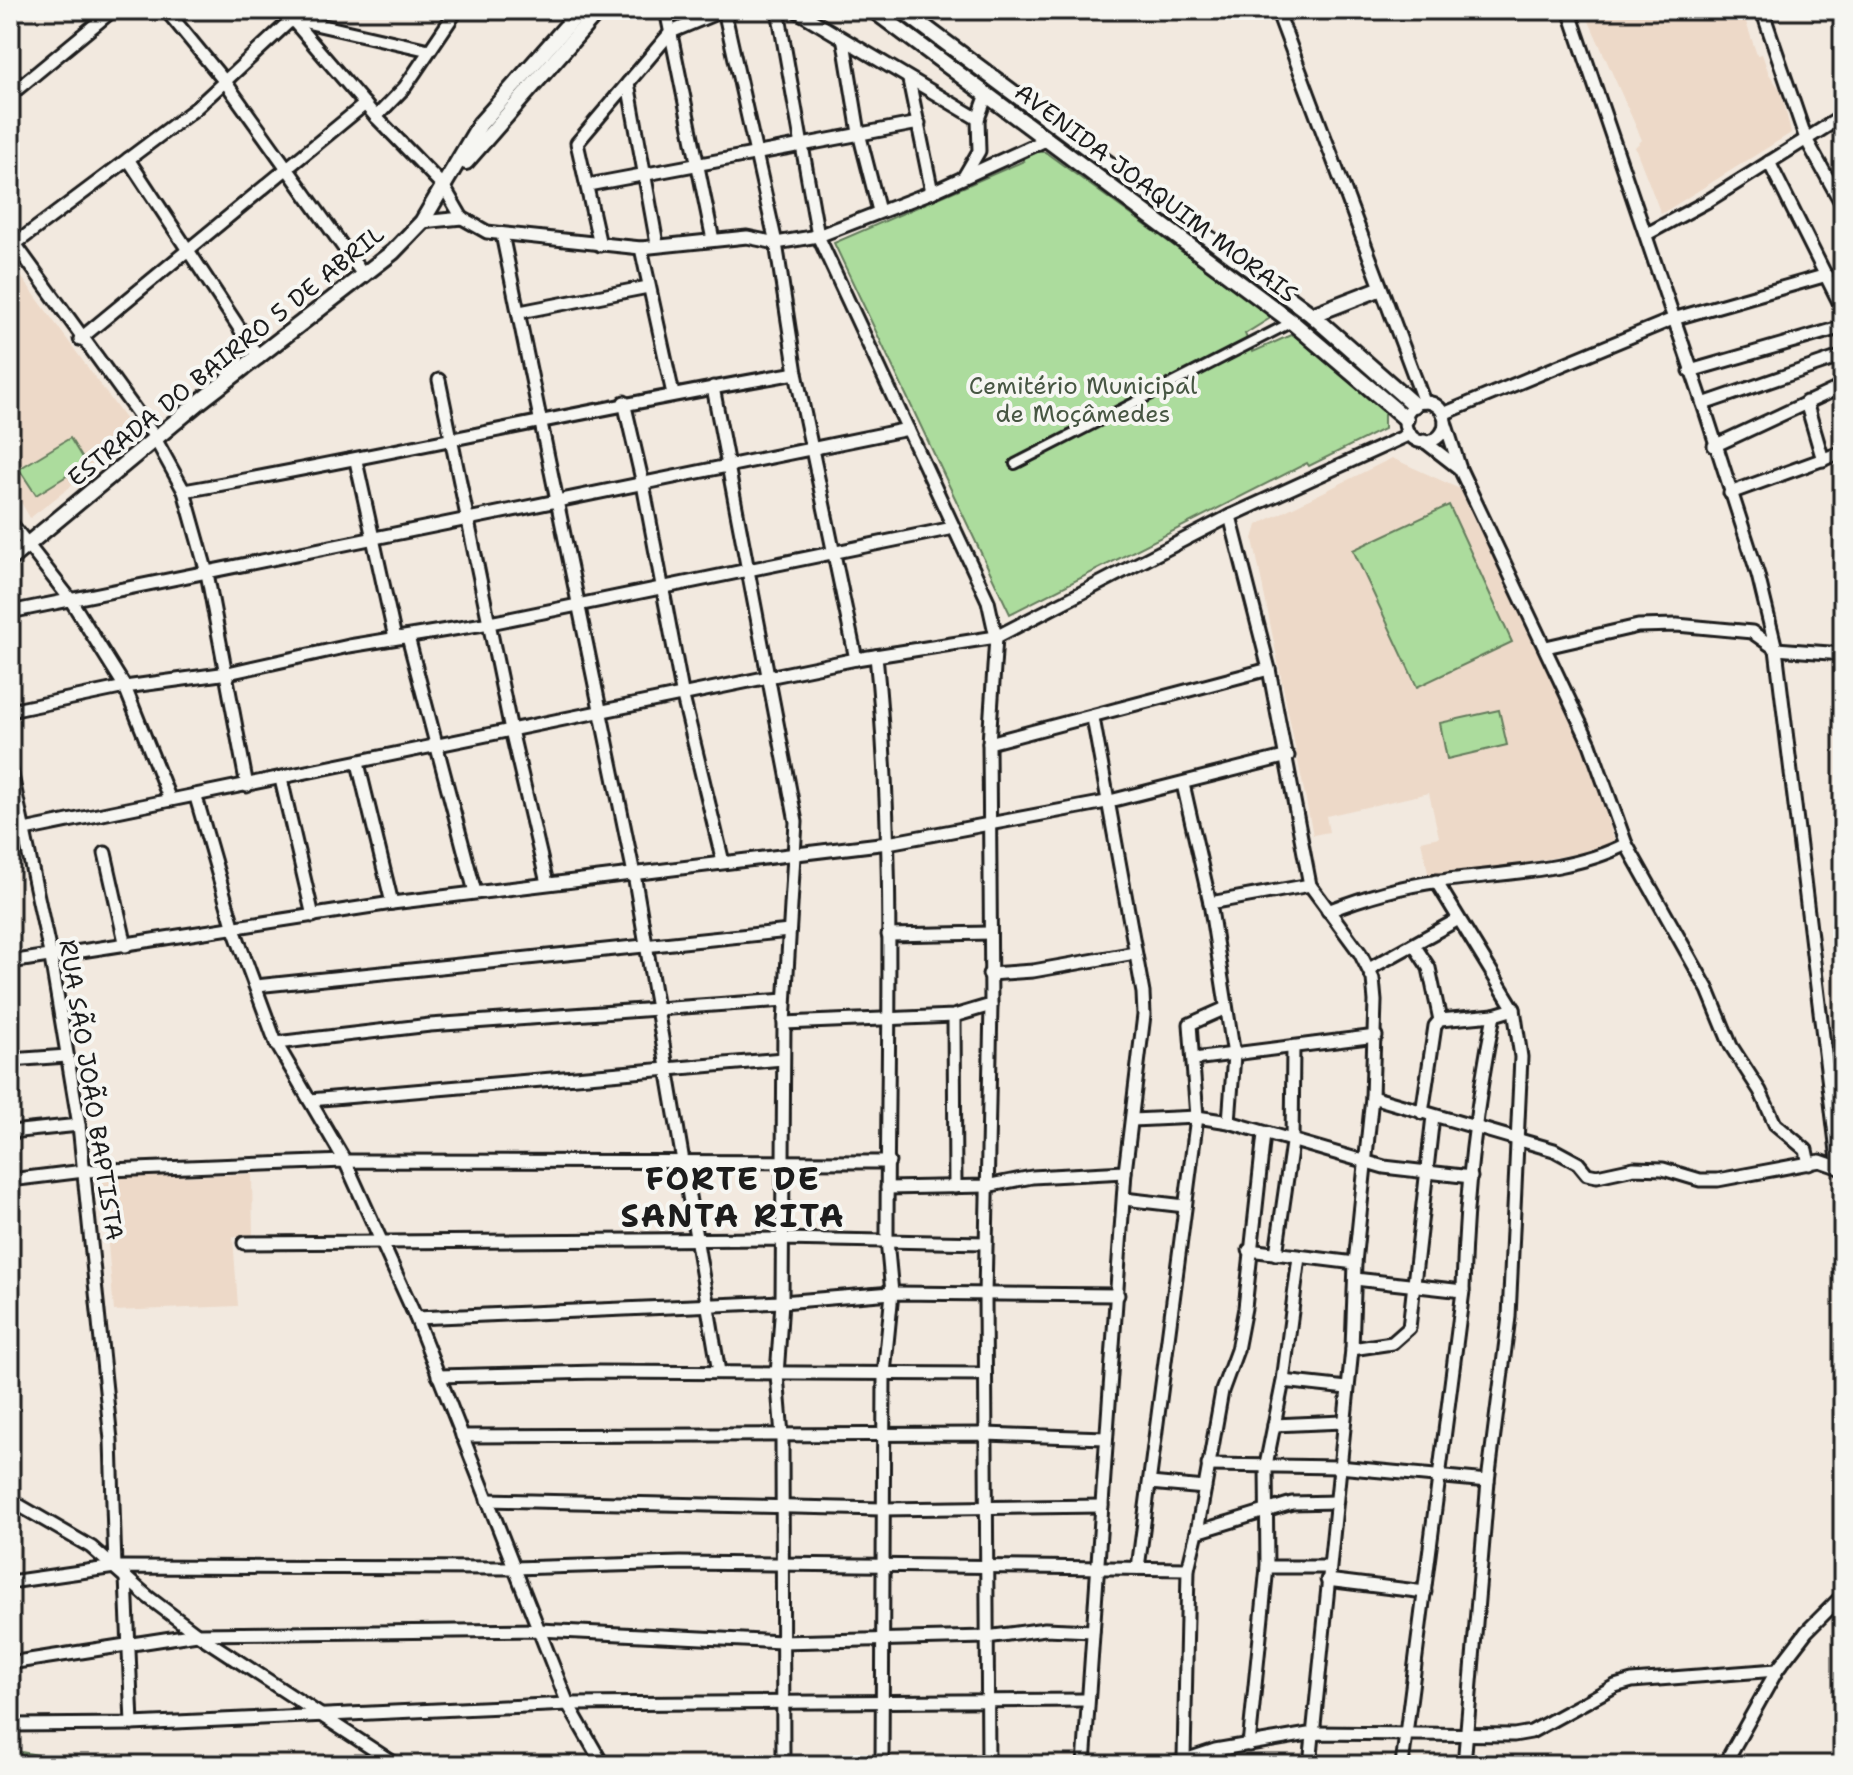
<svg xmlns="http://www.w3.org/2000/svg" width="1853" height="1775" font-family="'Shantell Sans',sans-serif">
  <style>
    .built { fill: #edd9c8 }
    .green { fill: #acdc9d; stroke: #647c5c; stroke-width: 2 }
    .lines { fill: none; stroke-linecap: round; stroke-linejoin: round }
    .pedestrian-casing { stroke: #1c1c1c; stroke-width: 14 }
    .minor-casing { stroke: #1c1c1c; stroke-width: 17 }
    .tertiary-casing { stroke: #1c1c1c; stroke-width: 20 }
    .pedestrian { stroke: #f6f6f2; stroke-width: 8 }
    .minor { stroke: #f6f6f2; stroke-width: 11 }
    .tertiary { stroke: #f6f6f2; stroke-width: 14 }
    .labels { text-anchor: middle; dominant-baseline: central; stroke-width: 8; stroke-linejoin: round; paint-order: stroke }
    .street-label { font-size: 24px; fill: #1c1c1c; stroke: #f6f6f2 }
    .park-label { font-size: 24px; fill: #475643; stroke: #f6f6f2 }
    .district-label { font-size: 32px; font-weight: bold; letter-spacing: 2px; fill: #1c1c1c; stroke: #f6f6f2 }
  </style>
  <rect width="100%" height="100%" fill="#f2e9df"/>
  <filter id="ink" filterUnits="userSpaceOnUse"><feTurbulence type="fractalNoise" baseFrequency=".0125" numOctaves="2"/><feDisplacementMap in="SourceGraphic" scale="16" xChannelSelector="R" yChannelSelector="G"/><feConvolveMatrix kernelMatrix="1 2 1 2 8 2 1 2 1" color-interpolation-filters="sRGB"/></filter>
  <g filter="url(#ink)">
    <!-- built -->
    <g class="built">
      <path d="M 1584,10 L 1742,10 L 1757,55 L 1762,54 L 1769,74 L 1781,91 L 1791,133 L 1661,214 L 1635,147 L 1642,140 Z"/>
      <path d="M 15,268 L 137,435 L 30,518 L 10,483 L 10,272 Z"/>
      <path d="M 1392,458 L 1460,489 L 1586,749 L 1616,846 L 1430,881 L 1421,841 L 1439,837 L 1429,793 L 1326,816 L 1329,832 L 1313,835 L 1253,539 L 1257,525 Z"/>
      <path d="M 252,1174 L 253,1236 L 233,1237 L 238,1306 L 114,1311 L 102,1178 Z"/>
    </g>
    <!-- green -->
    <g class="green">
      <path d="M 1035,152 L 1045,152 L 1272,317 L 1245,334 L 1253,352 L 1293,334 L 1384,412 L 1384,429 L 1309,466 L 1307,463 L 1010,614 L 834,243 L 1024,161 L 1021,158 Z"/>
      <path d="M 70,438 L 86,464 L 36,495 L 19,469 Z"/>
      <path d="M 1449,505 L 1512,642 L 1417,687 L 1353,550 Z"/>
      <path d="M 1499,710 L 1507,745 L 1447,759 L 1440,723 Z"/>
      <path d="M 10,1750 L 94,1765 L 10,1765 Z"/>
    </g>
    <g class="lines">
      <!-- pedestrian casing -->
      <g class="pedestrian-casing">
        <path id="pedestrian" d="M 1015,464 L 1292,322"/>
      </g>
      <!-- minor casing -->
      <g class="minor-casing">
        <g id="minor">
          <path d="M 166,10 L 226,83 L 364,276"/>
          <path d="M 284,10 L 376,117 L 444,187 L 462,218 L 422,222"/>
          <path d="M 666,10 L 713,240"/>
          <path d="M 724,10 L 776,243 L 796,373 L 856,659"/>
          <path d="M 795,10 L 978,119"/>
          <path d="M 1277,10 L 1424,402"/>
          <path d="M 1569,10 L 1703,404 L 1758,575 L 1776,649 L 1839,1168"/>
          <path d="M 1762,10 L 1806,139 L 1843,206"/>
          <path d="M 293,19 L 429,50"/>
          <path d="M 844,42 L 859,133 L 879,211"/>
          <path d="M 909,80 L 932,192"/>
          <path d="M 628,83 L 657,244"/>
          <path d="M 10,95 L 113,10"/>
          <path d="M 376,117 L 405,87 L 457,10"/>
          <path d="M 128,159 L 259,358"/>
          <path d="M 1769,162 L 1843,310"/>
          <path d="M 965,175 L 979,151 L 978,119 L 987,94"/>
          <path d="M 588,185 L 919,123"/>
          <path d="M 462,218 L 487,232 L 641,248 L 747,237 L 776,243 L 818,236 L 778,10"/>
          <path d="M 502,234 L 634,874 L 719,1372"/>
          <path d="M 1647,234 L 1706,202 L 1843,116"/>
          <path d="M 10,237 L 152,433 L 184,491 C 389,455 591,408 796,373"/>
          <path d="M 15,244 L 195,109 L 292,19 L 294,10"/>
          <path d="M 600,245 L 577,143 L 671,32 L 724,10"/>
          <path d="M 641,248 L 673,394"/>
          <path d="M 10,265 L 21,256"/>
          <path d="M 520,312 L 648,287"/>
          <path d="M 80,339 L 365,104"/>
          <path d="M 1690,371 L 1843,327"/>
          <path d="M 439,380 L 511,730 L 547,883"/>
          <path d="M 713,387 L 796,822 L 784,1023 L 782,1302 L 777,1375 L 782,1435 L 783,1765"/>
          <path d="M 624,402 L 643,484 L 683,697 L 723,862"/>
          <path d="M 1806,402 L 1823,460"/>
          <circle cx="1425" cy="422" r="20"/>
          <path d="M 1703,404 L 1843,356"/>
          <path d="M 1443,414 L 1673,319 L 1827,275"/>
          <path d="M 1424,441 L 1460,469 L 1445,422"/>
          <path d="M 1714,446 L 1843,386"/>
          <path d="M 356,461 L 395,638"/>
          <path d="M 1460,469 L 1590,744 L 1626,844 L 1708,990 L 1731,1046 L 1760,1091 L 1775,1124 L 1806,1150 L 1809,1164"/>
          <path d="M 184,491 L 207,573 L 247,786"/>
          <path d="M 1730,493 L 1843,452"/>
          <path d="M 1230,516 L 1269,669 L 1310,885 L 1360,953 L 1373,979 L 1375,1001 L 1372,1097 L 1355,1263 L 1352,1349 L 1310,1765"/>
          <path d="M 10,522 L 70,599 L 125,687 L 170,800"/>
          <path d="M 10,612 C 309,551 609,491 908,429"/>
          <path d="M 408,637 L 475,892"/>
          <path d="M 1546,647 L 1638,626 L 1677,625 L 1752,632 L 1776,649 L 1843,654"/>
          <path d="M 876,656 C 896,850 887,1045 887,1240 L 892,1293 L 884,1374 L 882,1765"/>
          <path d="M 10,711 L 125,687 L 228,673 L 349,646 L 490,623 L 953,528"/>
          <path d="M 989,743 L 1269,669"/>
          <path d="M 358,763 L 392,903"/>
          <path d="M 10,766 L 51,958 L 79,1125 L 111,1440 L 115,1567"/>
          <path d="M 281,779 L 313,916"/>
          <path d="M 1183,784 L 1210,903 L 1234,1055 L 1229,1122"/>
          <path d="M 196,797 L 234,929 L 276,1043 L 345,1161 L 416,1318 L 568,1704 L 603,1765"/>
          <path d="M 10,833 L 856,659 L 996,637 L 1230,516 L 1410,434"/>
          <path d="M 105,853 L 126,946"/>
          <path d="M 1436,881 L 1514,1009 L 1521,1057 L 1509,1317 L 1488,1481 L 1464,1765"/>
          <path d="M 1210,903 L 1310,885"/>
          <path d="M 1328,911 C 1364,897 1402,886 1440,881 C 1498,873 1574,872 1626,844"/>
          <path d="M 888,935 L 990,933"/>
          <path d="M 1414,945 L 1429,968 L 1440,1020"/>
          <path d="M 10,962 L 392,903 L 888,843 L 1106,802 L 1288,756"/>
          <path d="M 1369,969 L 1457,920"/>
          <path d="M 989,974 L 1033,971 L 1135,953"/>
          <path d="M 256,986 L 789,931"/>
          <path d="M 954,1016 L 955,1187"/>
          <path d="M 784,1023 L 954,1016 L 991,1005"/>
          <path d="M 276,1043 L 430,1025 L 785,1000"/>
          <path d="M 1194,1059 L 1376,1036"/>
          <path d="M 10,1060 L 67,1056"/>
          <path d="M 1372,1097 L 1554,1150 L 1578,1163 L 1587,1174 L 1597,1176 L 1634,1168 L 1663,1169 L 1700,1180 L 1718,1180 L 1820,1161 L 1843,1169"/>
          <path d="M 310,1100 L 783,1059"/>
          <path d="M 1422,1113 L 1435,1026 L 1440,1020 L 1494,1015"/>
          <path d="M 1132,1120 L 1197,1117 L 1229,1122 L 1384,1167 L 1471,1177"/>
          <path d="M 10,1132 L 79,1125"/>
          <path d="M 10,1180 L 84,1171 L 345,1161 L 889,1162"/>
          <path d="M 887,1188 L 986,1186 L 1032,1177 L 1125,1172"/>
          <path d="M 1124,1199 L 1185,1206"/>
          <path d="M 244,1243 L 781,1239 L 986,1243"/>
          <path d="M 1249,1250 L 1355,1263"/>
          <path d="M 1276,1254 L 1292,1143 L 1293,1047"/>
          <path d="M 1355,1279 L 1463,1291"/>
          <path d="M 416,1318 L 782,1302 L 892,1293 L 1118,1295"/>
          <path d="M 1352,1349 L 1392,1343 L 1409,1328 L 1433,1116"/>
          <path d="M 438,1376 L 597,1372 L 985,1374"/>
          <path d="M 1283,1381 L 1347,1388"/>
          <path d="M 1274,1425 L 1343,1422"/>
          <path d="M 462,1436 L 985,1434 L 1106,1438"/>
          <path d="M 1208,1465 L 1339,1467 L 1488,1481"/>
          <path d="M 1150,1483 L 1205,1488"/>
          <path d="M 10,1500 L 91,1547 L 148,1597 L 197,1634 L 397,1765"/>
          <path d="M 487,1500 L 882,1509 L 1102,1506"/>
          <path d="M 1197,1532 L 1222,1391 L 1237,1350 L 1245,1308 L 1264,1134"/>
          <path d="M 1267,1567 L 1328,1567"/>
          <path d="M 1138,1568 L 1197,1117 L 1190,1024 L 1226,1008"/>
          <path d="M 126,1577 L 132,1724"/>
          <path d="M 1327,1580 L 1425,1592"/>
          <path d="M 10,1582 L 115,1567 L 514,1568 L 680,1563 L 1188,1569"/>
          <path d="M 10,1663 L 197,1634 L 539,1630 L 781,1642 L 987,1637 L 1045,1629 L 1093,1631"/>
          <path d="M 10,1725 L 132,1724 L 568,1704 L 1087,1700"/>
          <path d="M 1249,1745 L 1267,1567 L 1266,1465 L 1283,1381 L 1299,1257"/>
          <path d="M 1184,1758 L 1188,1569 L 1197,1532 L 1292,1503 L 1336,1502"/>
          <path d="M 988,1765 L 985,1295 L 991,1005 L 989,743 L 996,637 L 988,601 L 818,236 L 932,192 L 1048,139"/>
          <path d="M 1084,1765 L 1125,1172 L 1144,1015 L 1143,993 L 1093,718"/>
          <path d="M 1170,1765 L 1215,1750 L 1314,1733 L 1514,1735 L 1531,1732 L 1615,1686 L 1632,1681 L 1777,1670 L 1807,1631 L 1843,1595"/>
          <path d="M 1402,1765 L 1463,1291 C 1465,1199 1476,1105 1494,1015 L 1514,1009"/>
          <path d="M 1724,1765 L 1777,1670"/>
        </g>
      </g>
      <!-- tertiary casing -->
      <g class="tertiary-casing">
        <g id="tertiary">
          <path d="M 873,10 L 1292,322 L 1406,419"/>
          <path d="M 902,10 L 1312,315 L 1414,405"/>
          <path d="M 466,162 L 599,10"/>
          <path d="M 1312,315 L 1379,289"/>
          <path d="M 10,559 L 198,403 L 393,252 L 422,222 L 480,124 L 581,10"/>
        </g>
      </g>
      <!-- pedestrian -->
      <use href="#pedestrian" class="pedestrian"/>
      <!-- minor -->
      <use href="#minor" class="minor"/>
      <!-- tertiary -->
      <use href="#tertiary" class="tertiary"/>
    </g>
  </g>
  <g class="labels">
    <!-- street labels -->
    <g class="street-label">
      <text transform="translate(1156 193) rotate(37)">AVENIDA JOAQUIM MORAIS</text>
      <text transform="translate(226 356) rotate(-39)">ESTRADA DO BAIRRO 5 DE ABRIL</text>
      <text transform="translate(91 1090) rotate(81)">RUA SÃO JOÃO BAPTISTA</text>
    </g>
    <!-- park labels -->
    <g class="park-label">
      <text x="1083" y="386">Cemitério Municipal<tspan x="1083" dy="28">de Moçâmedes</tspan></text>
    </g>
    <!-- district labels -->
    <g class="district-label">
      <text x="733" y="1178">FORTE DE<tspan x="733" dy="37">SANTA RITA</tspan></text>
    </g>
  </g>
  <!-- margin -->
  <rect width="1853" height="1775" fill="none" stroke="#f6f6f2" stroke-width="40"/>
  <rect x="20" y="20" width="1813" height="1735" fill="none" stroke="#1c1c1c" stroke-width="3" filter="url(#ink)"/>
</svg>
